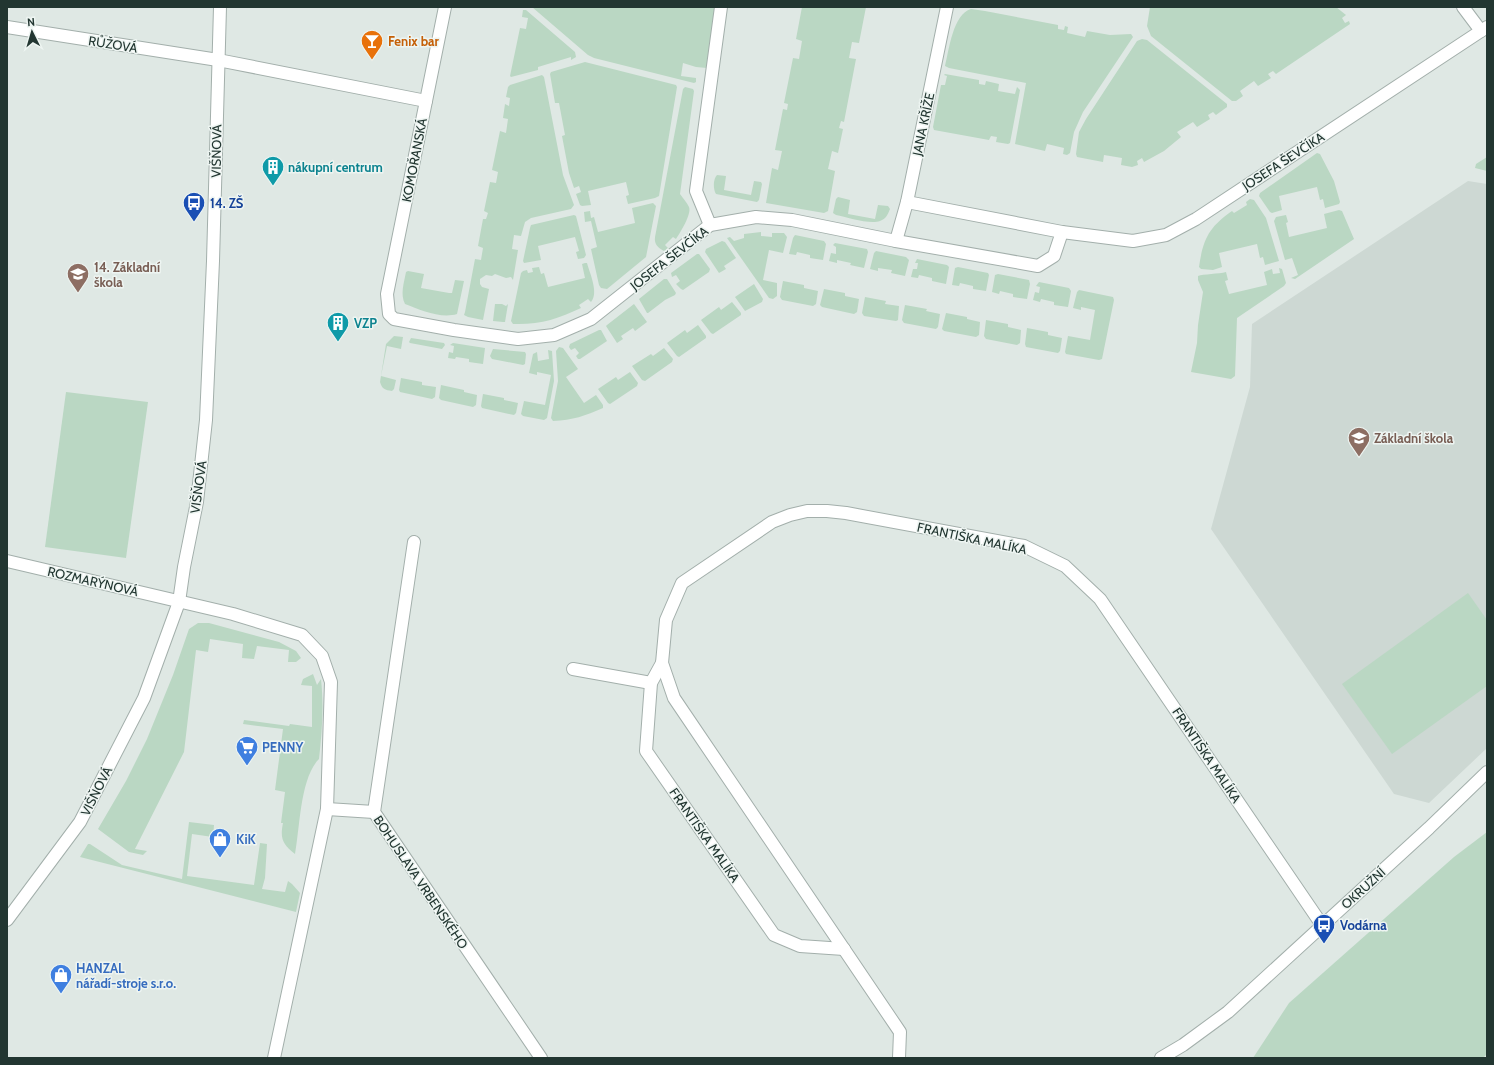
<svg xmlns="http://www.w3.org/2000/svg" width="1494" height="1065" font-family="Cabin,sans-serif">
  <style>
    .built { fill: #cdd8d3 }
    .green { fill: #bad7c3 }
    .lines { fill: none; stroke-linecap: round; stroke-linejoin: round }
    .minor-casing { stroke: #a3afab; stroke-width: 14 }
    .tertiary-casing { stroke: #a3afab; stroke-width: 14 }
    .minor { stroke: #fff; stroke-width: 12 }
    .tertiary { stroke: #fff; stroke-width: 12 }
    .labels { text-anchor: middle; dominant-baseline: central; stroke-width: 3; stroke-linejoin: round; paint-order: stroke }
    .food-label { font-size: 13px; font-weight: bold; fill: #c56008; stroke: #eef5f2; text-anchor: start }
    .street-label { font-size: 13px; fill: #223631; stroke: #eef5f2 }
    .culture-label { font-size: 13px; font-weight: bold; fill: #0d838f; stroke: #eef5f2; text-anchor: start }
    .transit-label { font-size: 13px; font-weight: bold; fill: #164399; stroke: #eef5f2; text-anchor: start }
    .education-label { font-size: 13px; font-weight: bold; fill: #785e54; stroke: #eef5f2; text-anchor: start }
    .shop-label { font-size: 13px; font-weight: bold; fill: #366cbe; stroke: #eef5f2; text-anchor: start }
  </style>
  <rect width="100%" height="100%" fill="#dfe8e4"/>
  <!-- built -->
  <path class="built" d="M 1468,181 L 1487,184 L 1487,748 L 1429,803 L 1394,794 L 1211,529 L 1250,387 L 1252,324 Z"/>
  <!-- green -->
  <g class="green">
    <path d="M 532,7 L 716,7 L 707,68 L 696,67 L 683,63 L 681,76 L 696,78 L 696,82 L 694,83 L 594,58 L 588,55 Z"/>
    <path d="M 802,7 L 866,7 L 859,43 L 852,42 L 849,58 L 856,59 L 844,122 L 841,121 L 839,128 L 843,129 L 838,153 L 832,151 L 828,169 L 835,171 L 828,211 L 824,213 L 766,203 L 772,168 L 778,170 L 782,151 L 775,150 L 783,109 L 787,110 L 788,104 L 784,103 L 793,58 L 799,59 L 802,41 L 796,39 Z"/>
    <path d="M 1150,7 L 1336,7 L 1346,15 L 1342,18 L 1345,23 L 1349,21 L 1350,24 L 1276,74 L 1273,71 L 1268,74 L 1271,78 L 1258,86 L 1254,81 L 1240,91 L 1243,96 L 1236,101 L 1232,101 L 1151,36 L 1147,26 Z"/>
    <path d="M 971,9 L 985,11 L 1058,25 L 1058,29 L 1064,30 L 1065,26 L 1068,27 L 1067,33 L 1085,37 L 1087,31 L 1110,35 L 1131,34 L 1133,37 L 1083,112 L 1074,132 L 1070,153 L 1067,155 L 1063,154 L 1064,148 L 1047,144 L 1045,151 L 1015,144 L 1026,83 L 949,68 L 945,66 C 949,50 953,14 971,9 Z"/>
    <path d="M 523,10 L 526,10 L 575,52 L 576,57 L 571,60 L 571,57 L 538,67 L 538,70 L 511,77 L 510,76 L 520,28 L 526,29 L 528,18 L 522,17 Z"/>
    <path d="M 1142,39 L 1147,40 L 1227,104 L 1227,107 L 1216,115 L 1213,112 L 1208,115 L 1210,119 L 1197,127 L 1193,122 L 1177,132 L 1181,137 L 1164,151 L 1144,162 L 1142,158 L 1137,161 L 1138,165 L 1132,167 L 1121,165 L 1122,158 L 1104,155 L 1103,162 L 1077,157 L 1076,154 L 1079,132 L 1086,119 L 1137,41 Z"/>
    <path d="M 585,62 L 676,85 L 677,87 L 659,196 L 655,198 L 628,204 L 626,196 L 629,195 L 626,182 L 588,191 L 591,205 L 582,206 L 580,205 L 576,194 L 581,192 L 579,186 L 574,188 L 569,173 L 562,136 L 565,135 L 559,103 L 555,103 L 550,74 L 551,72 Z"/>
    <path d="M 945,74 L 979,80 L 979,84 L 985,85 L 986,81 L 999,84 L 998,91 L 1015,94 L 1017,87 L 1020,90 L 1010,143 L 1008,144 L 996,142 L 997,137 L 991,136 L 989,140 L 934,130 L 933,127 L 941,85 L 945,85 L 947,76 L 944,75 Z"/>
    <path d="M 542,75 L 544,77 L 563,175 L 574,205 L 571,209 L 531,218 L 525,222 L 521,236 L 514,235 L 512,249 L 518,250 L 513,280 L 511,277 L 506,278 L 495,274 L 492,276 L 486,275 L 480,279 L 480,284 L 482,287 L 489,289 L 483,320 L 468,317 L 464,315 L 465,312 L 475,259 L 481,260 L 483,248 L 478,246 L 483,219 L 486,219 L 488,213 L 484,211 L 490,182 L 496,183 L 498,172 L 492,170 L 500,131 L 506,133 L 508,119 L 503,118 L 505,104 L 509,106 L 510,98 L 506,97 L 508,87 L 510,85 Z"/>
    <path d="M 685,87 L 693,89 L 694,91 L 680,194 C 683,198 687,203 689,207 C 692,214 680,233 676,239 L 673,237 L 665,245 L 668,248 L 664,251 C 658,248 654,244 655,237 L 683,89 Z"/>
    <path d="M 1317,153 L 1320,154 L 1334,181 L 1340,202 L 1339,204 L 1325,208 L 1323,199 L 1320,200 L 1317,187 L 1279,196 L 1282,210 L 1272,213 L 1270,212 L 1259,196 L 1260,193 Z"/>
    <path d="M 1487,157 L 1487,171 L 1475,168 L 1476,164 Z"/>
    <path d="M 717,175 L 726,176 L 724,190 L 751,195 L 754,181 L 761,182 L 762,184 L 759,200 L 757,202 L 716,194 C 713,189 713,179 717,175 Z"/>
    <path d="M 838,197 L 850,200 L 848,214 L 875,219 L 878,205 L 888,206 L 890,209 C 888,214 886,219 880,221 C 870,225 847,217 836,215 L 833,213 L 836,199 Z"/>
    <path d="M 1250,199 L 1254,200 L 1266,218 L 1279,261 L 1265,265 L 1263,257 L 1260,258 L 1257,244 L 1219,253 L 1222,267 L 1213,270 L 1201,269 L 1199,267 C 1203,239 1209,227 1232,211 L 1234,213 L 1247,205 L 1246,202 Z"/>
    <path d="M 653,203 L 656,206 L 646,257 L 607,289 L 601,288 L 599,285 L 591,249 L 597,247 L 591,221 L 585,222 L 584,212 L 590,211 L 591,218 L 594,217 L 598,232 L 635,223 L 632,208 Z"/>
    <path d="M 1339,210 L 1342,211 L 1354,239 L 1295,279 L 1291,278 L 1298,275 L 1292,258 L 1285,260 L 1274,221 L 1276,217 L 1286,215 L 1288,222 L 1286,223 L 1289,237 L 1327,228 L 1324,214 Z"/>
    <path d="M 574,215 L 576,216 L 586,255 L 584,258 L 578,259 L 576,252 L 579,251 L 575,237 L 538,246 L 541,260 L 524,263 L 523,261 L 530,228 L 531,225 Z"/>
    <path d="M 761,232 L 761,236 L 772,237 L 772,233 L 784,233 L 787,237 L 783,253 L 769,250 L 763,280 L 777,283 L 777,296 L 773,299 L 769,298 L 727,238 L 730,237 L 734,241 L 744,238 L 744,234 Z"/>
    <path d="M 795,235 L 824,241 L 826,244 L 823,260 L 810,258 L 810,255 L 797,252 L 796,255 L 789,254 L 793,238 Z"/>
    <path d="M 722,241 L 725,242 L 736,258 L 724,266 L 726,269 L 719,273 L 705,252 L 706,249 Z"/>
    <path d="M 835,243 L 867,249 L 868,252 L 864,268 L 850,265 L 851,263 L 837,260 L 837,263 L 829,261 L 831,253 L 836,254 L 836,247 L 833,245 Z"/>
    <path d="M 876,251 L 906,257 L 909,260 L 905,276 L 891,273 L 892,270 L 878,268 L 878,271 L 870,269 L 874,253 Z"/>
    <path d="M 697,254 L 699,254 L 710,269 L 709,272 L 683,290 L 681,289 L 676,284 L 680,281 L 676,275 L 672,277 L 671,273 Z"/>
    <path d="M 917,259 L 947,265 L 949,267 L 946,284 L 932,281 L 932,278 L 919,275 L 918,278 L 911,277 L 913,269 L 917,269 L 918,263 L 915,263 Z"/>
    <path d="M 585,263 L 587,263 C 590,274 599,293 591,302 L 588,299 L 579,305 L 581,308 C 558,319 539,325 513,324 L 511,321 L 521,273 L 523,271 L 527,270 L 528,273 L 533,272 L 532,268 L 539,267 L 541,274 L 544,273 L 548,287 L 585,278 L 582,264 Z"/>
    <path d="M 958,267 L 988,273 L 989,275 L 986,291 L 973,289 L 973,286 L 960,283 L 959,286 L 952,285 L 955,268 Z"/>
    <path d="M 1279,268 L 1282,269 L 1286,283 L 1284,286 L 1237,318 L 1235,376 L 1231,379 L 1191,372 L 1197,343 L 1198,325 L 1203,292 L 1198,280 L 1198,276 C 1203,274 1219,274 1226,272 L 1228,280 L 1225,281 L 1229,294 L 1267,285 L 1264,272 L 1272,269 L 1273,274 L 1280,273 Z"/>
    <path d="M 408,271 L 424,274 L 421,288 L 449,293 L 452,293 L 455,280 L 464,281 L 457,314 C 441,319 420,310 405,304 C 400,294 404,283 406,272 Z"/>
    <path d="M 998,274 L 1029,280 L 1030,284 L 1027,299 L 1013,297 L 1013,294 L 1000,291 L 999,294 L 992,292 L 995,275 Z"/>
    <path d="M 664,279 L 667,279 L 676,293 L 675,295 L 665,300 L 648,313 L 647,313 L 639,299 Z"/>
    <path d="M 783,281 L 804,285 L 804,288 L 818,291 L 816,304 L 813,306 L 782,300 L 780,297 Z"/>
    <path d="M 1039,282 L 1069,288 L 1071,291 L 1068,307 L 1054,305 L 1054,302 L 1041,299 L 1040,302 L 1033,300 L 1035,292 L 1039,293 L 1040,287 L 1036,286 Z"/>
    <path d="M 754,284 L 763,299 L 762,302 L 745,311 L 735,297 Z"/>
    <path d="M 824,289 L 845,293 L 845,296 L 859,299 L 857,312 L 854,314 L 822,307 L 820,305 Z"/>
    <path d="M 1079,290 L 1113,297 L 1114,300 L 1102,359 L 1099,360 L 1066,354 L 1065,352 L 1068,336 L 1090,340 L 1095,310 L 1081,307 L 1081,310 L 1073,308 L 1077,292 Z"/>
    <path d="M 865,297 L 886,301 L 885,304 L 899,306 L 898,320 L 896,321 L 864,316 L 862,313 Z"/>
    <path d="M 732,302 L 741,313 L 741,315 L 713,334 L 711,333 L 701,320 L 719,307 L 721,310 Z"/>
    <path d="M 495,304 L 502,304 L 506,306 L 508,304 L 505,322 L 503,322 L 493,321 Z"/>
    <path d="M 634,304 L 647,322 L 635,331 L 633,328 L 621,336 L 623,339 L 617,343 L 606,326 L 607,325 Z"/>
    <path d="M 905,305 L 927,309 L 926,311 L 940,314 L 938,327 L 936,329 L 904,323 L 902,320 Z"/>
    <path d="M 946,313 L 967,317 L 967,319 L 980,322 L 979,335 L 976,337 L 944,331 L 942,329 Z"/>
    <path d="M 986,320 L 1008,324 L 1008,327 L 1021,330 L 1020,343 L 1017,345 L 986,339 L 984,336 Z"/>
    <path d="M 698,325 L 706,336 L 706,338 L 679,357 L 677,356 L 667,343 L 685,330 L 687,333 Z"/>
    <path d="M 1027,328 L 1048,332 L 1048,335 L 1062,338 L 1060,351 L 1058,353 L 1026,347 L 1025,344 Z"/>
    <path d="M 599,330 L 601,330 L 607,341 L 580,359 L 578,359 L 576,356 L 579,353 L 575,348 L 571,350 L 569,347 L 570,344 Z"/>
    <path d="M 394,336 L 403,337 L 401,349 L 387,346 L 381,376 L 396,380 L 394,389 L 392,391 C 385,390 382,389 380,382 L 386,344 Z"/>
    <path d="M 411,338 L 444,343 L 445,345 L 442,349 L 410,343 L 409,342 Z"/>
    <path d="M 453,343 L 485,348 L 483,364 L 469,362 L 469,359 L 456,357 L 455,359 L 448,358 L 449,352 L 453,353 L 454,346 L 450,345 Z"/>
    <path d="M 559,347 L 563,348 L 578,369 L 566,377 L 584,403 L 596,395 L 603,405 L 603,408 C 585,416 573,420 553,421 L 551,418 L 558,381 L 556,351 Z"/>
    <path d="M 664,348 L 673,359 L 672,362 L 645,381 L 642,380 L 632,366 L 651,354 L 653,356 Z"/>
    <path d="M 493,349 L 525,352 L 526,354 L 525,364 L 523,365 L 492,359 L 490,356 Z"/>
    <path d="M 548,350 L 552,351 L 554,381 L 547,418 L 544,420 L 523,416 L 521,414 L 524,401 L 545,405 L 551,375 L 537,372 L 537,375 L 529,373 L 533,354 L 537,352 L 538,361 L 549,359 Z"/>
    <path d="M 630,372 L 638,383 L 637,386 L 610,404 L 608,403 L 598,389 L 616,377 L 618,380 Z"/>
    <path d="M 401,378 L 422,382 L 422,385 L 436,387 L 435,397 L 432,399 L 400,392 L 399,390 Z"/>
    <path d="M 441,385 L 464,390 L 464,392 L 477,395 L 476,405 L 473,407 L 441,400 L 439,398 Z"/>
    <path d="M 66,392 L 148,402 L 126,558 L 45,547 Z"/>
    <path d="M 483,394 L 504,398 L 504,400 L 518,403 L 516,413 L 514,415 L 482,408 L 481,406 Z"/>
    <path d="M 1468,593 L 1487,620 L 1487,686 L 1392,754 L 1342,684 Z"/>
    <path d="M 198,623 L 209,623 L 279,642 L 296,651 L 301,658 L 296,662 L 288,662 L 289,650 L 257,646 L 254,659 L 242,658 L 243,644 L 210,639 L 208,652 L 196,650 L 184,752 L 135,849 L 147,851 L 143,855 L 129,852 L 98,829 L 126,781 L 147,739 L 173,675 L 189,629 Z"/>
    <path d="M 313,674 L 317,685 L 321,679 C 324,706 322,732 319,759 C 300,778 300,828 295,854 C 282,844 280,838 283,823 L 281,823 L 285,792 L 275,790 L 283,729 L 243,724 L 244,720 L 289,726 L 290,724 L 312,727 L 312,686 L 301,685 L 303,679 Z"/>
    <path d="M 189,822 L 214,825 L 213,837 L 192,834 L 187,876 L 254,885 L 260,843 L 267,844 L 265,878 L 262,889 L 285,892 L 288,881 L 292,884 L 300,893 L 296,912 L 80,857 L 88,844 L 90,844 L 122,865 L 182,879 Z"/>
    <path d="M 1487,832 L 1487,1054 L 1483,1058 L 1253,1058 L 1289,1003 L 1454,857 Z"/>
  </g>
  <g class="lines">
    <!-- minor casing -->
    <g class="minor-casing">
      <g id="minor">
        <path d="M 445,7 L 387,294 L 389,314 L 394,319 L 454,330 L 518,339 L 554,335 L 591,319 L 710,225 L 756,217 L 792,220 L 896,241 L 1038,266 L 1054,256 L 1062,232"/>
        <path d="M 1463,7 L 1481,31"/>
        <path d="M 7,27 L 218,60 L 426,101"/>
        <path d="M 907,202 L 1062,232 L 1133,241 L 1166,235 L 1196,219 L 1487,27"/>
        <path d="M 710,225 L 696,191 L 721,7"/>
        <path d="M 896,241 L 907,202 L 947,7"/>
        <path d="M 414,542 L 374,812 L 541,1058"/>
        <path d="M 7,561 L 233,614 L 302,635 L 322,656 L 331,682 L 327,809 L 274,1058"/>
        <path d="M 662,663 L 651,683 L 646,751 L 774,935 L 800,946 L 844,949"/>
        <path d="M 573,669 L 651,683"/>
        <path d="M 327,809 L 374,812"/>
        <path d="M 899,1058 L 900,1032 L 674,698 L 662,663 L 666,620 L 682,583 L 772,522 L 790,515 L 807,511 L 827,511 L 846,513 L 1024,546 L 1065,566 L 1100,599 L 1322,925"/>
        <path d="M 1161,1058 L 1183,1045 L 1228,1012 L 1429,828 L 1487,772"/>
      </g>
    </g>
    <!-- tertiary casing -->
    <g class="tertiary-casing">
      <path id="tertiary" d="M 7,920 L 80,822 L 144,698 L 179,602 L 184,567 L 197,502 L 206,420 L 213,261 L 220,7"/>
    </g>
    <!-- minor -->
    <use href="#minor" class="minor"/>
    <!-- tertiary -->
    <use href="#tertiary" class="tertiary"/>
  </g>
  <!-- icons -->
  <defs>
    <g id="bar-pin" transform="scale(1.15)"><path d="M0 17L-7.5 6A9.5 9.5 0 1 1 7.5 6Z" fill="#e8710a" stroke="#eef5f2"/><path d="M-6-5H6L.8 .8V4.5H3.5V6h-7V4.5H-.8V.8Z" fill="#fff"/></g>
    <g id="building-pin" transform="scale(1.15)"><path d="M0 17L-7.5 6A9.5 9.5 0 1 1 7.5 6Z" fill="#0f9aa8" stroke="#eef5f2"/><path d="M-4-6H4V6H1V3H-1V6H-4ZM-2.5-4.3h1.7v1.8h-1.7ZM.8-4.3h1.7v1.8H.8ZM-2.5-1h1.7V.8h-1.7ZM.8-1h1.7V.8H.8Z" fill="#fff"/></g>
    <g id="bus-pin" transform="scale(1.15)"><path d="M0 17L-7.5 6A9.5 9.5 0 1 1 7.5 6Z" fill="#1a4fb4" stroke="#eef5f2"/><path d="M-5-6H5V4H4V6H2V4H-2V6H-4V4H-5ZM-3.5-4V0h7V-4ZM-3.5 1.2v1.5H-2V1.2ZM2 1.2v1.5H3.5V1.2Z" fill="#fff"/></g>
    <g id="school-pin" transform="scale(1.15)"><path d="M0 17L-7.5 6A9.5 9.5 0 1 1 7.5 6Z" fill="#8d6e63" stroke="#eef5f2"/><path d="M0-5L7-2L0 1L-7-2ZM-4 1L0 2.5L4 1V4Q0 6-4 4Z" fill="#fff"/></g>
    <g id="supermarket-pin" transform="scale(1.15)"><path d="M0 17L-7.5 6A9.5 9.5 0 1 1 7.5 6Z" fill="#3f7fe0" stroke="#eef5f2"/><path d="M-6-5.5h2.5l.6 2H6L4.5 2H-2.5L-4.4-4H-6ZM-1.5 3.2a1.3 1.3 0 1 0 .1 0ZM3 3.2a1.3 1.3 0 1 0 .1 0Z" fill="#fff"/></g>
    <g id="shop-pin" transform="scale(1.15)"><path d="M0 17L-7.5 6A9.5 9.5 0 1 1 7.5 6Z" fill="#3f7fe0" stroke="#eef5f2"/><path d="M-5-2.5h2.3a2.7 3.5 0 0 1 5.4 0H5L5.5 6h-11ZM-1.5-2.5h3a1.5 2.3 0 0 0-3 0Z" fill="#fff"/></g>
  </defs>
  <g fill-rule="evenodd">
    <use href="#bar-pin" x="372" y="41"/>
    <use href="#building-pin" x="273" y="167"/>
    <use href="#bus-pin" x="194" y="203"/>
    <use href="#school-pin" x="78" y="274"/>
    <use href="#building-pin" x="338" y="323"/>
    <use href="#school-pin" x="1359" y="438"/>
    <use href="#supermarket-pin" x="247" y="747"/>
    <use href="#shop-pin" x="220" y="839"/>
    <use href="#bus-pin" x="1324" y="925"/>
    <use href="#shop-pin" x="61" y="975"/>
  </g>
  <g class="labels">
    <!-- food labels -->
    <g class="food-label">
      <text x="388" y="41">Fenix bar</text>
    </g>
    <!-- street labels -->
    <g class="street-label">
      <text transform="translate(113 44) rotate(9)">RŮŽOVÁ</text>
      <text transform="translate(923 124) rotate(-78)">JANA KŘÍŽE</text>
      <text transform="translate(216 151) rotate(-89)">VIŠŇOVÁ</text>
      <text transform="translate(414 160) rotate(-79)">KOMOŘANSKÁ</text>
      <text transform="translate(1283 161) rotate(-33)">JOSEFA ŠEVČÍKA</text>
      <text transform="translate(669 258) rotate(-38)">JOSEFA ŠEVČÍKA</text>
      <text transform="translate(198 487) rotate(-82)">VIŠŇOVÁ</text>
      <text transform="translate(972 538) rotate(12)">FRANTIŠKA MALÍKA</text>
      <text transform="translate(93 581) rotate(13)">ROZMARÝNOVÁ</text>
      <text transform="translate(1207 755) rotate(56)">FRANTIŠKA MALÍKA</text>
      <text transform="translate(96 791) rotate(-63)">VIŠŇOVÁ</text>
      <text transform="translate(705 835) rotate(55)">FRANTIŠKA MALÍKA</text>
      <text transform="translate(421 882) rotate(56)">BOHUSLAVA VRBENSKÉHO</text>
      <text transform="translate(1363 888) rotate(-42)">OKRUŽNÍ</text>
    </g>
    <!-- culture labels -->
    <g class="culture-label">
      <text x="288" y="167">nákupní centrum</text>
      <text x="354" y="323">VZP</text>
    </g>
    <!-- transit labels -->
    <g class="transit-label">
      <text x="210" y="203">14. ZŠ</text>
      <text x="1340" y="925">Vodárna</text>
    </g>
    <!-- education labels -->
    <g class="education-label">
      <text x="94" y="267">14. Základní<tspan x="94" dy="15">škola</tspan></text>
      <text x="1374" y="438">Základní škola</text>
    </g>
    <!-- shop labels -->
    <g class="shop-label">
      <text x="262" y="747">PENNY</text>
      <text x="236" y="839">KiK</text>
      <text x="76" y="968">HANZAL<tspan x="76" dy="15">nářadí-stroje s.r.o.</tspan></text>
    </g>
  </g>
  <!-- border -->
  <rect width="1494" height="1065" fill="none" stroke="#223631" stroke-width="16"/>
  <!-- north arrow -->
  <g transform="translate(32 32) rotate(355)" stroke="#eef5f2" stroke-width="3" paint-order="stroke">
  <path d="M0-3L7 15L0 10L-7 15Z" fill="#223631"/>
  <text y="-6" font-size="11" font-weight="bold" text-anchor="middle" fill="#223631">N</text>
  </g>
</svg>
